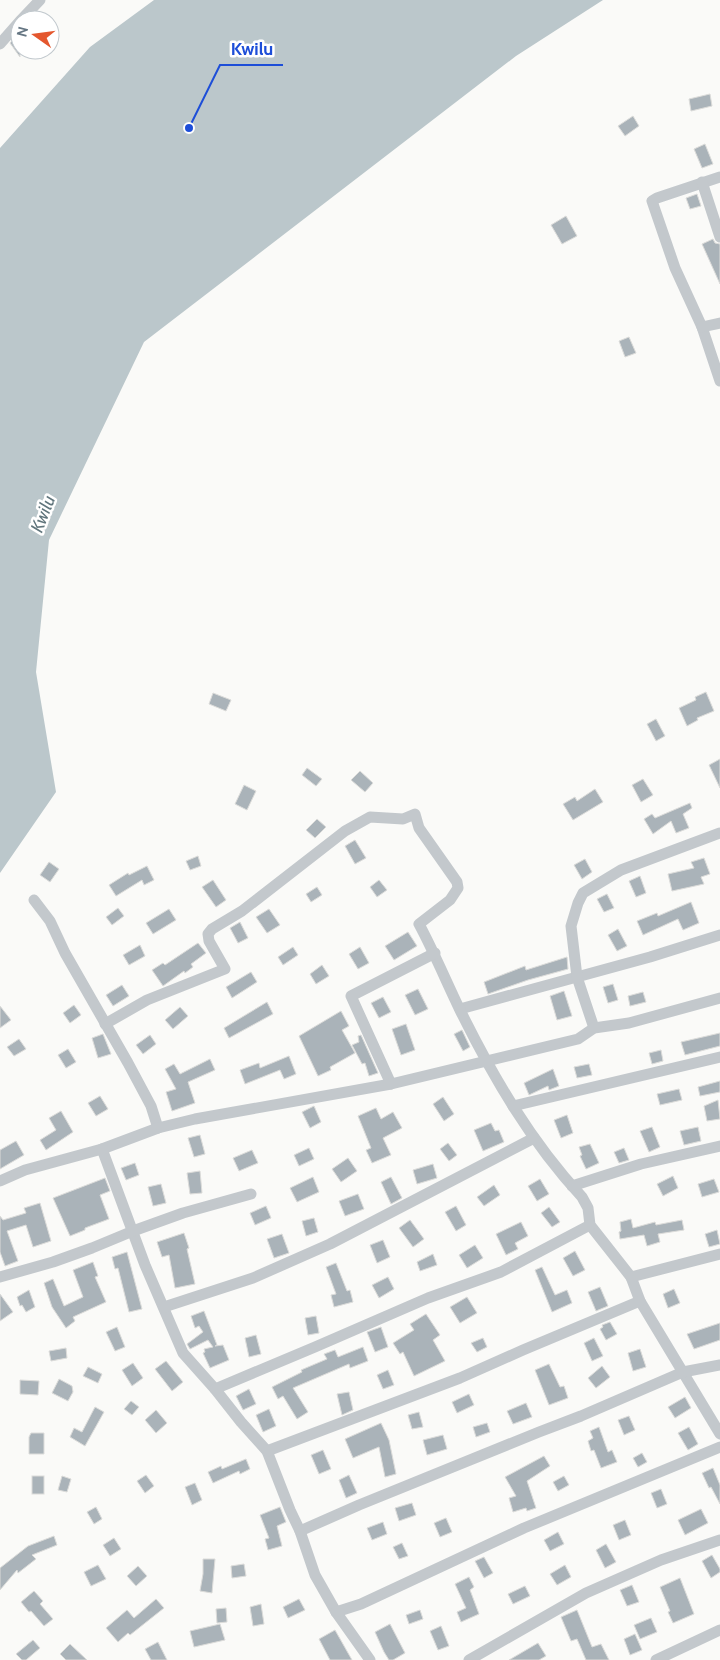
<svg xmlns="http://www.w3.org/2000/svg" width="720" height="1660" font-family="Cabin,sans-serif">
  <style>
    .water { fill: #bbc7cb }
    .building { fill: #aab3b9; stroke: #dcdcda }
    .lines { fill: none; stroke-linecap: round; stroke-linejoin: round }
    .street { stroke: #c3c8cc; stroke-width: 11 }
    .labels { text-anchor: middle; dominant-baseline: central; stroke-width: 5; stroke-linejoin: round; paint-order: stroke }
    .water-label { font-size: 18px; font-style: italic; fill: #60757c; stroke: #fff }
    .leader { fill: none; stroke: #1d4ed8; stroke-width: 2 }
    .callout-dot { fill: #1d4ed8; stroke: #fff; stroke-width: 2 }
    .callout-label { font-size: 18px; text-anchor: middle; font-weight: bold; fill: #1d4ed8; stroke: #fff; stroke-width: 5; stroke-linejoin: round; paint-order: stroke }
  </style>
  <rect width="100%" height="100%" fill="#fafaf8"/>
  <!-- water -->
  <path class="water" d="M 154,0 L 603,0 L 516,56 L 144,342 L 49,540 L 36,672 L 56,792 L 0,873 L 0,148 L 90,47 Z"/>
  <!-- building -->
  <g class="building">
    <path d="M 20,32 L 20,57 L 10,43 Z"/>
    <path d="M 710,94 L 712,106 L 691,111 L 689,99 Z"/>
    <path d="M 633,116 L 639,126 L 625,136 L 618,126 Z"/>
    <path d="M 705,144 L 713,164 L 702,168 L 694,149 Z"/>
    <path d="M 697,194 L 701,206 L 690,209 L 686,198 Z"/>
    <path d="M 566,216 L 577,236 L 562,244 L 551,225 Z"/>
    <path d="M 713,239 L 715,243 L 720,244 L 720,284 L 702,244 Z"/>
    <path d="M 629,337 L 636,353 L 625,357 L 619,341 Z"/>
    <path d="M 706,692 L 714,711 L 697,718 L 698,720 L 687,726 L 679,708 L 696,700 L 695,697 Z"/>
    <path d="M 213,693 L 231,700 L 226,711 L 209,704 Z"/>
    <path d="M 656,719 L 665,736 L 656,741 L 647,724 Z"/>
    <path d="M 720,759 L 720,788 L 709,765 Z"/>
    <path d="M 307,768 L 322,779 L 316,786 L 302,775 Z"/>
    <path d="M 360,771 L 373,783 L 365,792 L 351,780 Z"/>
    <path d="M 643,779 L 653,795 L 641,802 L 632,785 Z"/>
    <path d="M 244,785 L 256,791 L 247,810 L 235,804 Z"/>
    <path d="M 595,789 L 603,802 L 573,820 L 563,804 L 575,797 L 577,801 Z"/>
    <path d="M 690,803 L 692,808 L 683,814 L 689,828 L 676,833 L 671,821 L 653,834 L 644,819 L 652,814 L 655,818 Z"/>
    <path d="M 317,819 L 326,827 L 315,838 L 306,830 Z"/>
    <path d="M 355,840 L 366,858 L 355,864 L 345,846 Z"/>
    <path d="M 198,856 L 201,866 L 190,870 L 186,861 Z"/>
    <path d="M 704,858 L 710,874 L 701,877 L 704,884 L 672,891 L 668,874 L 694,868 L 691,862 Z"/>
    <path d="M 585,859 L 592,872 L 582,879 L 574,865 Z"/>
    <path d="M 49,862 L 59,869 L 50,882 L 40,875 Z"/>
    <path d="M 147,866 L 154,880 L 144,885 L 142,880 L 116,896 L 109,885 L 128,873 L 129,875 Z"/>
    <path d="M 640,876 L 646,893 L 636,897 L 629,881 Z"/>
    <path d="M 213,880 L 226,900 L 216,907 L 202,887 Z"/>
    <path d="M 379,880 L 387,890 L 377,897 L 370,887 Z"/>
    <path d="M 317,887 L 322,895 L 311,902 L 306,894 Z"/>
    <path d="M 607,894 L 614,908 L 604,912 L 597,899 Z"/>
    <path d="M 691,902 L 699,923 L 683,930 L 678,919 L 643,935 L 637,921 L 657,913 L 658,916 Z"/>
    <path d="M 118,908 L 124,916 L 112,925 L 106,917 Z"/>
    <path d="M 169,909 L 176,920 L 153,934 L 146,923 Z"/>
    <path d="M 269,909 L 280,925 L 267,933 L 256,917 Z"/>
    <path d="M 240,922 L 248,938 L 238,943 L 230,928 Z"/>
    <path d="M 618,929 L 627,946 L 617,951 L 608,935 Z"/>
    <path d="M 408,932 L 417,946 L 394,960 L 385,946 Z"/>
    <path d="M 198,943 L 206,953 L 191,964 L 193,967 L 185,973 L 184,971 L 163,986 L 152,970 L 163,963 L 165,965 Z"/>
    <path d="M 140,945 L 145,956 L 129,965 L 123,955 Z"/>
    <path d="M 293,947 L 298,955 L 283,965 L 278,957 Z"/>
    <path d="M 360,947 L 369,963 L 358,969 L 349,954 Z"/>
    <path d="M 567,957 L 568,969 L 528,980 L 488,994 L 484,982 L 525,966 L 526,970 Z"/>
    <path d="M 322,965 L 329,976 L 316,984 L 310,974 Z"/>
    <path d="M 251,972 L 257,982 L 232,998 L 226,987 Z"/>
    <path d="M 613,984 L 618,1000 L 608,1003 L 603,987 Z"/>
    <path d="M 122,985 L 129,996 L 113,1006 L 106,995 Z"/>
    <path d="M 418,989 L 428,1009 L 415,1015 L 405,995 Z"/>
    <path d="M 564,991 L 572,1016 L 557,1020 L 550,996 Z"/>
    <path d="M 643,992 L 646,1002 L 630,1006 L 628,996 Z"/>
    <path d="M 383,997 L 391,1012 L 379,1018 L 371,1003 Z"/>
    <path d="M 267,1002 L 273,1014 L 229,1038 L 224,1028 Z"/>
    <path d="M 74,1005 L 81,1015 L 70,1023 L 63,1013 Z"/>
    <path d="M 0,1006 L 11,1020 L 0,1028 Z"/>
    <path d="M 180,1007 L 188,1016 L 173,1029 L 165,1020 Z"/>
    <path d="M 341,1011 L 349,1026 L 342,1030 L 355,1053 L 330,1067 L 331,1070 L 318,1076 L 299,1036 Z"/>
    <path d="M 406,1024 L 415,1050 L 401,1055 L 392,1029 Z"/>
    <path d="M 462,1030 L 470,1047 L 463,1051 L 454,1034 Z"/>
    <path d="M 720,1033 L 720,1046 L 685,1055 L 681,1042 Z"/>
    <path d="M 103,1034 L 111,1054 L 98,1058 L 92,1038 Z"/>
    <path d="M 150,1035 L 156,1044 L 143,1054 L 136,1045 Z"/>
    <path d="M 361,1035 L 378,1073 L 369,1076 L 365,1063 L 362,1064 L 352,1045 L 359,1042 L 358,1036 Z"/>
    <path d="M 19,1039 L 26,1049 L 14,1056 L 7,1047 Z"/>
    <path d="M 68,1049 L 76,1062 L 66,1068 L 58,1055 Z"/>
    <path d="M 661,1050 L 663,1061 L 652,1064 L 649,1053 Z"/>
    <path d="M 289,1056 L 296,1074 L 284,1079 L 280,1070 L 245,1084 L 240,1070 L 259,1063 L 260,1068 Z"/>
    <path d="M 210,1059 L 215,1070 L 188,1082 L 195,1103 L 172,1111 L 166,1092 L 176,1089 L 165,1069 L 174,1064 L 180,1074 Z"/>
    <path d="M 589,1064 L 592,1075 L 577,1078 L 574,1067 Z"/>
    <path d="M 553,1069 L 559,1086 L 549,1090 L 548,1086 L 529,1095 L 524,1083 Z"/>
    <path d="M 720,1081 L 720,1092 L 700,1096 L 698,1087 Z"/>
    <path d="M 679,1089 L 682,1100 L 660,1105 L 657,1094 Z"/>
    <path d="M 100,1096 L 108,1109 L 96,1116 L 88,1103 Z"/>
    <path d="M 443,1097 L 454,1114 L 444,1121 L 433,1104 Z"/>
    <path d="M 718,1100 L 720,1119 L 707,1121 L 704,1106 Z"/>
    <path d="M 314,1106 L 321,1122 L 310,1128 L 302,1112 Z"/>
    <path d="M 376,1108 L 381,1119 L 393,1112 L 402,1128 L 383,1138 L 391,1155 L 372,1163 L 366,1150 L 371,1148 L 358,1116 Z"/>
    <path d="M 61,1111 L 73,1132 L 46,1150 L 40,1140 L 56,1130 L 49,1118 Z"/>
    <path d="M 567,1115 L 573,1133 L 561,1138 L 554,1120 Z"/>
    <path d="M 491,1123 L 495,1131 L 499,1130 L 504,1142 L 483,1151 L 474,1130 Z"/>
    <path d="M 652,1127 L 660,1147 L 649,1152 L 640,1131 Z"/>
    <path d="M 698,1127 L 701,1141 L 684,1145 L 680,1131 Z"/>
    <path d="M 200,1135 L 205,1154 L 194,1157 L 188,1138 Z"/>
    <path d="M 16,1141 L 24,1155 L 0,1169 L 0,1150 Z"/>
    <path d="M 448,1143 L 457,1155 L 449,1161 L 440,1149 Z"/>
    <path d="M 590,1144 L 599,1163 L 586,1169 L 580,1156 L 582,1155 L 579,1147 Z"/>
    <path d="M 309,1148 L 314,1159 L 299,1166 L 294,1155 Z"/>
    <path d="M 624,1148 L 629,1160 L 619,1163 L 614,1152 Z"/>
    <path d="M 252,1150 L 258,1163 L 239,1171 L 233,1158 Z"/>
    <path d="M 348,1158 L 357,1171 L 341,1182 L 332,1169 Z"/>
    <path d="M 135,1163 L 139,1175 L 126,1180 L 121,1168 Z"/>
    <path d="M 433,1164 L 437,1178 L 417,1184 L 413,1170 Z"/>
    <path d="M 200,1171 L 202,1193 L 190,1194 L 187,1173 Z"/>
    <path d="M 673,1176 L 678,1188 L 663,1196 L 657,1184 Z"/>
    <path d="M 313,1177 L 319,1192 L 297,1202 L 290,1188 Z"/>
    <path d="M 391,1177 L 402,1198 L 391,1204 L 381,1182 Z"/>
    <path d="M 105,1178 L 110,1191 L 100,1195 L 109,1219 L 85,1228 L 85,1230 L 70,1236 L 53,1198 Z"/>
    <path d="M 540,1179 L 549,1194 L 537,1201 L 528,1186 Z"/>
    <path d="M 714,1179 L 719,1192 L 702,1197 L 698,1184 Z"/>
    <path d="M 161,1184 L 166,1203 L 153,1206 L 148,1187 Z"/>
    <path d="M 494,1185 L 500,1195 L 484,1206 L 477,1197 Z"/>
    <path d="M 358,1194 L 364,1209 L 345,1216 L 339,1201 Z"/>
    <path d="M 40,1203 L 51,1241 L 33,1247 L 26,1225 L 7,1231 L 18,1261 L 5,1266 L 0,1252 L 0,1216 L 3,1220 L 26,1213 L 24,1208 Z"/>
    <path d="M 266,1206 L 271,1218 L 255,1225 L 250,1213 Z"/>
    <path d="M 456,1206 L 466,1225 L 456,1231 L 445,1212 Z"/>
    <path d="M 549,1207 L 560,1222 L 552,1227 L 541,1213 Z"/>
    <path d="M 314,1218 L 318,1232 L 306,1236 L 302,1221 Z"/>
    <path d="M 631,1219 L 633,1228 L 655,1222 L 656,1225 L 682,1220 L 684,1230 L 658,1234 L 660,1242 L 647,1246 L 644,1235 L 620,1239 L 619,1232 L 621,1231 L 620,1222 Z"/>
    <path d="M 410,1220 L 424,1239 L 413,1247 L 399,1228 Z"/>
    <path d="M 521,1222 L 528,1236 L 515,1243 L 518,1249 L 506,1255 L 496,1234 Z"/>
    <path d="M 717,1230 L 720,1244 L 709,1247 L 705,1234 Z"/>
    <path d="M 184,1233 L 189,1248 L 187,1249 L 195,1284 L 175,1288 L 169,1255 L 162,1257 L 157,1242 Z"/>
    <path d="M 282,1234 L 289,1253 L 274,1258 L 267,1239 Z"/>
    <path d="M 383,1240 L 390,1257 L 377,1263 L 370,1245 Z"/>
    <path d="M 475,1245 L 483,1258 L 467,1268 L 459,1255 Z"/>
    <path d="M 575,1251 L 585,1270 L 573,1276 L 563,1258 Z"/>
    <path d="M 127,1252 L 142,1309 L 129,1312 L 118,1268 L 115,1269 L 112,1257 Z"/>
    <path d="M 433,1254 L 437,1265 L 420,1271 L 417,1262 Z"/>
    <path d="M 93,1262 L 98,1276 L 95,1277 L 106,1302 L 73,1317 L 75,1321 L 66,1328 L 52,1307 L 44,1283 L 53,1279 L 64,1306 L 83,1297 L 73,1270 Z"/>
    <path d="M 336,1263 L 347,1291 L 350,1290 L 353,1302 L 334,1307 L 331,1295 L 336,1294 L 326,1267 Z"/>
    <path d="M 542,1267 L 555,1295 L 567,1290 L 572,1303 L 552,1312 L 535,1270 Z"/>
    <path d="M 388,1277 L 394,1289 L 379,1298 L 372,1285 Z"/>
    <path d="M 600,1287 L 608,1306 L 596,1311 L 588,1292 Z"/>
    <path d="M 674,1289 L 680,1303 L 668,1308 L 663,1294 Z"/>
    <path d="M 29,1290 L 35,1307 L 26,1312 L 22,1305 L 20,1306 L 17,1297 Z"/>
    <path d="M 0,1294 L 13,1312 L 0,1321 Z"/>
    <path d="M 467,1297 L 477,1313 L 460,1323 L 450,1307 Z"/>
    <path d="M 204,1311 L 217,1345 L 215,1346 L 223,1345 L 229,1360 L 210,1368 L 203,1353 L 205,1352 L 204,1349 L 213,1347 L 208,1340 L 190,1349 L 187,1344 L 203,1332 L 199,1326 L 195,1328 L 191,1316 Z"/>
    <path d="M 426,1314 L 440,1335 L 433,1340 L 445,1361 L 414,1376 L 403,1352 L 400,1354 L 393,1343 L 414,1330 L 410,1324 Z"/>
    <path d="M 316,1316 L 319,1333 L 308,1335 L 305,1318 Z"/>
    <path d="M 610,1322 L 617,1334 L 606,1340 L 600,1329 L 603,1327 L 602,1325 Z"/>
    <path d="M 720,1323 L 720,1340 L 694,1349 L 687,1334 Z"/>
    <path d="M 117,1327 L 125,1347 L 115,1351 L 106,1332 Z"/>
    <path d="M 381,1327 L 388,1347 L 375,1352 L 367,1332 Z"/>
    <path d="M 256,1335 L 261,1354 L 249,1357 L 245,1338 Z"/>
    <path d="M 483,1338 L 487,1347 L 477,1352 L 471,1343 Z"/>
    <path d="M 594,1338 L 603,1356 L 592,1361 L 584,1343 Z"/>
    <path d="M 363,1347 L 368,1361 L 350,1368 L 349,1364 L 293,1388 L 308,1412 L 297,1419 L 283,1396 L 278,1399 L 272,1387 L 302,1372 L 301,1370 L 327,1359 L 324,1354 L 335,1350 L 338,1357 Z"/>
    <path d="M 66,1348 L 67,1358 L 51,1361 L 49,1351 Z"/>
    <path d="M 640,1349 L 646,1367 L 633,1371 L 628,1353 Z"/>
    <path d="M 166,1361 L 183,1382 L 172,1391 L 155,1369 Z"/>
    <path d="M 133,1363 L 143,1378 L 132,1386 L 122,1370 Z"/>
    <path d="M 549,1364 L 560,1387 L 564,1386 L 568,1398 L 549,1405 L 535,1370 Z"/>
    <path d="M 602,1366 L 610,1377 L 596,1388 L 588,1378 Z"/>
    <path d="M 88,1367 L 102,1374 L 98,1383 L 83,1376 Z"/>
    <path d="M 388,1370 L 394,1385 L 383,1389 L 377,1375 Z"/>
    <path d="M 59,1379 L 72,1386 L 73,1392 L 68,1401 L 52,1393 Z"/>
    <path d="M 20,1380 L 39,1381 L 38,1395 L 20,1394 Z"/>
    <path d="M 249,1389 L 256,1404 L 243,1410 L 236,1396 Z"/>
    <path d="M 349,1392 L 353,1410 L 342,1415 L 337,1394 Z"/>
    <path d="M 469,1394 L 474,1405 L 457,1413 L 452,1402 Z"/>
    <path d="M 685,1397 L 691,1408 L 675,1418 L 668,1407 Z"/>
    <path d="M 131,1401 L 139,1407 L 132,1415 L 124,1409 Z"/>
    <path d="M 526,1403 L 532,1417 L 513,1424 L 507,1411 Z"/>
    <path d="M 95,1407 L 104,1412 L 85,1446 L 70,1437 L 74,1428 L 82,1432 Z"/>
    <path d="M 269,1409 L 276,1426 L 263,1432 L 256,1415 Z"/>
    <path d="M 156,1410 L 167,1423 L 156,1433 L 145,1420 Z"/>
    <path d="M 419,1412 L 423,1427 L 412,1429 L 408,1415 Z"/>
    <path d="M 629,1416 L 635,1430 L 624,1435 L 618,1420 Z"/>
    <path d="M 381,1423 L 389,1440 L 396,1474 L 385,1477 L 379,1447 L 353,1458 L 345,1439 Z"/>
    <path d="M 487,1423 L 490,1432 L 476,1437 L 473,1427 Z"/>
    <path d="M 599,1427 L 608,1452 L 612,1450 L 617,1462 L 601,1468 L 594,1450 L 591,1451 L 588,1441 L 593,1438 L 590,1431 Z"/>
    <path d="M 689,1427 L 698,1444 L 688,1450 L 678,1433 Z"/>
    <path d="M 31,1433 L 44,1433 L 44,1454 L 29,1454 L 29,1437 Z"/>
    <path d="M 443,1435 L 447,1449 L 427,1455 L 423,1440 Z"/>
    <path d="M 323,1450 L 331,1469 L 319,1474 L 311,1455 Z"/>
    <path d="M 642,1453 L 647,1462 L 638,1467 L 633,1458 Z"/>
    <path d="M 544,1456 L 550,1466 L 527,1481 L 536,1508 L 527,1511 L 526,1508 L 513,1512 L 509,1498 L 516,1496 L 505,1477 Z"/>
    <path d="M 246,1459 L 250,1469 L 240,1474 L 239,1471 L 213,1483 L 208,1472 L 221,1466 L 222,1469 Z"/>
    <path d="M 713,1468 L 720,1485 L 720,1504 L 711,1487 L 709,1488 L 702,1473 Z"/>
    <path d="M 146,1475 L 154,1486 L 145,1493 L 137,1481 Z"/>
    <path d="M 349,1475 L 357,1493 L 346,1498 L 339,1480 Z"/>
    <rect x="32" y="1476" width="12" height="18"/>
    <path d="M 62,1476 L 71,1479 L 67,1492 L 58,1490 Z"/>
    <path d="M 564,1476 L 569,1485 L 558,1491 L 553,1482 Z"/>
    <path d="M 195,1483 L 202,1500 L 192,1505 L 185,1487 Z"/>
    <path d="M 661,1489 L 667,1504 L 657,1508 L 651,1493 Z"/>
    <path d="M 412,1503 L 416,1515 L 399,1521 L 395,1508 Z"/>
    <path d="M 96,1507 L 102,1519 L 94,1524 L 87,1512 Z"/>
    <path d="M 280,1507 L 286,1522 L 277,1526 L 282,1546 L 268,1550 L 265,1539 L 269,1538 L 260,1515 Z"/>
    <path d="M 701,1509 L 708,1523 L 685,1535 L 678,1520 Z"/>
    <path d="M 446,1518 L 452,1532 L 440,1537 L 434,1523 Z"/>
    <path d="M 625,1520 L 631,1535 L 619,1540 L 613,1525 Z"/>
    <path d="M 383,1522 L 387,1534 L 372,1540 L 367,1528 Z"/>
    <path d="M 558,1532 L 564,1544 L 550,1551 L 544,1540 Z"/>
    <path d="M 54,1536 L 57,1545 L 32,1555 L 36,1559 L 18,1573 L 17,1570 L 0,1590 L 0,1568 L 28,1546 Z"/>
    <path d="M 114,1538 L 121,1549 L 110,1556 L 103,1545 Z"/>
    <path d="M 402,1543 L 408,1556 L 399,1559 L 393,1547 Z"/>
    <path d="M 606,1544 L 616,1562 L 605,1568 L 596,1550 Z"/>
    <path d="M 712,1555 L 720,1569 L 720,1572 L 711,1578 L 702,1561 Z"/>
    <path d="M 484,1557 L 493,1573 L 484,1578 L 475,1561 Z"/>
    <path d="M 203,1559 L 215,1559 L 212,1593 L 200,1591 L 203,1574 Z"/>
    <path d="M 244,1564 L 246,1576 L 232,1578 L 231,1566 Z"/>
    <path d="M 98,1565 L 106,1579 L 91,1586 L 84,1572 Z"/>
    <path d="M 565,1565 L 571,1577 L 557,1585 L 550,1574 Z"/>
    <path d="M 138,1566 L 147,1576 L 136,1586 L 127,1576 Z"/>
    <path d="M 469,1577 L 474,1587 L 470,1590 L 479,1614 L 461,1622 L 457,1612 L 466,1608 L 455,1584 Z"/>
    <path d="M 680,1578 L 694,1614 L 673,1623 L 668,1612 L 670,1611 L 660,1587 Z"/>
    <path d="M 632,1585 L 639,1602 L 627,1606 L 620,1590 Z"/>
    <path d="M 525,1586 L 530,1596 L 513,1604 L 508,1594 Z"/>
    <path d="M 34,1591 L 43,1601 L 40,1604 L 53,1619 L 44,1626 L 31,1611 L 29,1612 L 21,1602 Z"/>
    <path d="M 156,1599 L 164,1608 L 130,1635 L 128,1633 L 118,1642 L 106,1628 L 127,1610 L 134,1618 Z"/>
    <path d="M 299,1599 L 305,1610 L 288,1618 L 283,1607 Z"/>
    <path d="M 261,1604 L 264,1624 L 253,1626 L 250,1607 Z"/>
    <path d="M 226,1608 L 227,1622 L 217,1623 L 216,1609 Z"/>
    <path d="M 420,1610 L 423,1619 L 409,1624 L 406,1615 Z"/>
    <path d="M 577,1610 L 592,1647 L 601,1644 L 609,1660 L 586,1660 L 577,1639 L 571,1641 L 561,1617 Z"/>
    <path d="M 651,1618 L 657,1632 L 640,1639 L 634,1625 Z"/>
    <path d="M 220,1624 L 225,1640 L 194,1647 L 190,1631 Z"/>
    <path d="M 390,1624 L 405,1653 L 393,1660 L 389,1660 L 384,1652 L 375,1632 Z"/>
    <path d="M 441,1626 L 449,1646 L 438,1650 L 430,1631 Z"/>
    <path d="M 335,1630 L 352,1660 L 330,1660 L 319,1639 Z"/>
    <path d="M 635,1634 L 642,1650 L 630,1655 L 624,1639 Z"/>
    <path d="M 33,1640 L 40,1648 L 26,1660 L 22,1660 L 16,1654 Z"/>
    <path d="M 158,1642 L 167,1660 L 151,1660 L 145,1649 Z"/>
    <path d="M 538,1643 L 546,1656 L 539,1660 L 509,1660 Z"/>
    <path d="M 70,1644 L 87,1660 L 66,1660 L 60,1654 Z"/>
  </g>
  <g class="lines">
    <!-- street -->
    <g class="street">
      <path d="M 21,20 L 40,0"/>
      <path d="M 0,44 L 20,21"/>
      <path d="M 720,177 L 657,198 L 652,201 L 675,268 L 702,327 L 720,381"/>
      <path d="M 702,182 L 720,237"/>
      <path d="M 702,327 L 720,323"/>
      <path d="M 34,900 L 50,921 L 65,953 L 128,1063 L 151,1106 L 158,1128"/>
      <path d="M 460,1009 L 650,957 L 720,935"/>
      <path d="M 105,1024 L 147,1000 L 225,969 L 209,941 L 208,934 L 212,929 L 242,911 L 345,831 L 370,817 L 403,819 L 415,814 L 419,828 L 457,882 L 458,888 L 450,900 L 419,924 C 434,952 446,981 460,1010 C 493,1077 531,1142 582,1197 L 588,1208 L 590,1225 L 631,1277 L 640,1301 L 720,1434"/>
      <path d="M 594,1028 L 577,977 L 571,926 L 578,903 L 583,893 L 621,870 L 720,833"/>
      <path d="M 391,1084 L 351,996 L 435,953"/>
      <path d="M 513,1106 L 720,1057"/>
      <path d="M 102,1149 L 145,1265 L 183,1353 L 215,1389 L 241,1422 L 267,1451 L 290,1510 L 300,1531 L 315,1575 L 336,1612 L 370,1660"/>
      <path d="M 0,1181 L 25,1170 L 102,1149 L 158,1128 L 195,1119 L 391,1084 L 578,1039 L 594,1028 L 629,1023 L 720,998"/>
      <path d="M 572,1186 L 641,1164 L 720,1146"/>
      <path d="M 0,1277 L 53,1262 L 92,1248 L 133,1231 L 183,1213 L 251,1194"/>
      <path d="M 631,1277 L 720,1254"/>
      <path d="M 164,1307 L 253,1278 L 330,1244 L 534,1138"/>
      <path d="M 215,1389 L 315,1347 L 428,1298 L 501,1272 L 590,1225"/>
      <path d="M 267,1451 L 460,1378 L 523,1350 L 640,1301"/>
      <path d="M 300,1531 L 359,1505 L 539,1432 L 581,1416 L 683,1372 L 720,1365"/>
      <path d="M 336,1612 L 361,1604 L 524,1528 L 720,1447"/>
      <path d="M 469,1660 L 586,1593 L 661,1560 L 720,1540"/>
      <path d="M 656,1660 L 720,1630"/>
    </g>
  </g>
  <g class="labels">
    <!-- water labels -->
    <g class="water-label">
      <text transform="translate(43 514) rotate(-69)">Kwilu</text>
    </g>
  </g>
  <!-- callouts -->
  <path class="leader" d="M189 128L220 65H283"/>
  <circle class="callout-dot" cx="189" cy="128" r="5"/>
  <g class="callout-label">
    <text x="252" y="55">Kwilu</text>
  </g>
  <!-- north arrow -->
  <g transform="translate(35 35) rotate(284)"><circle r="24" fill="#ffffff" stroke="#c1c8cd"/>
  <path d="M0-4L9 19L0 12L-9 19Z" fill="#e4572e"/>
  <text y="-8" font-size="14" font-weight="bold" text-anchor="middle" fill="#657683">N</text>
  </g>
</svg>
